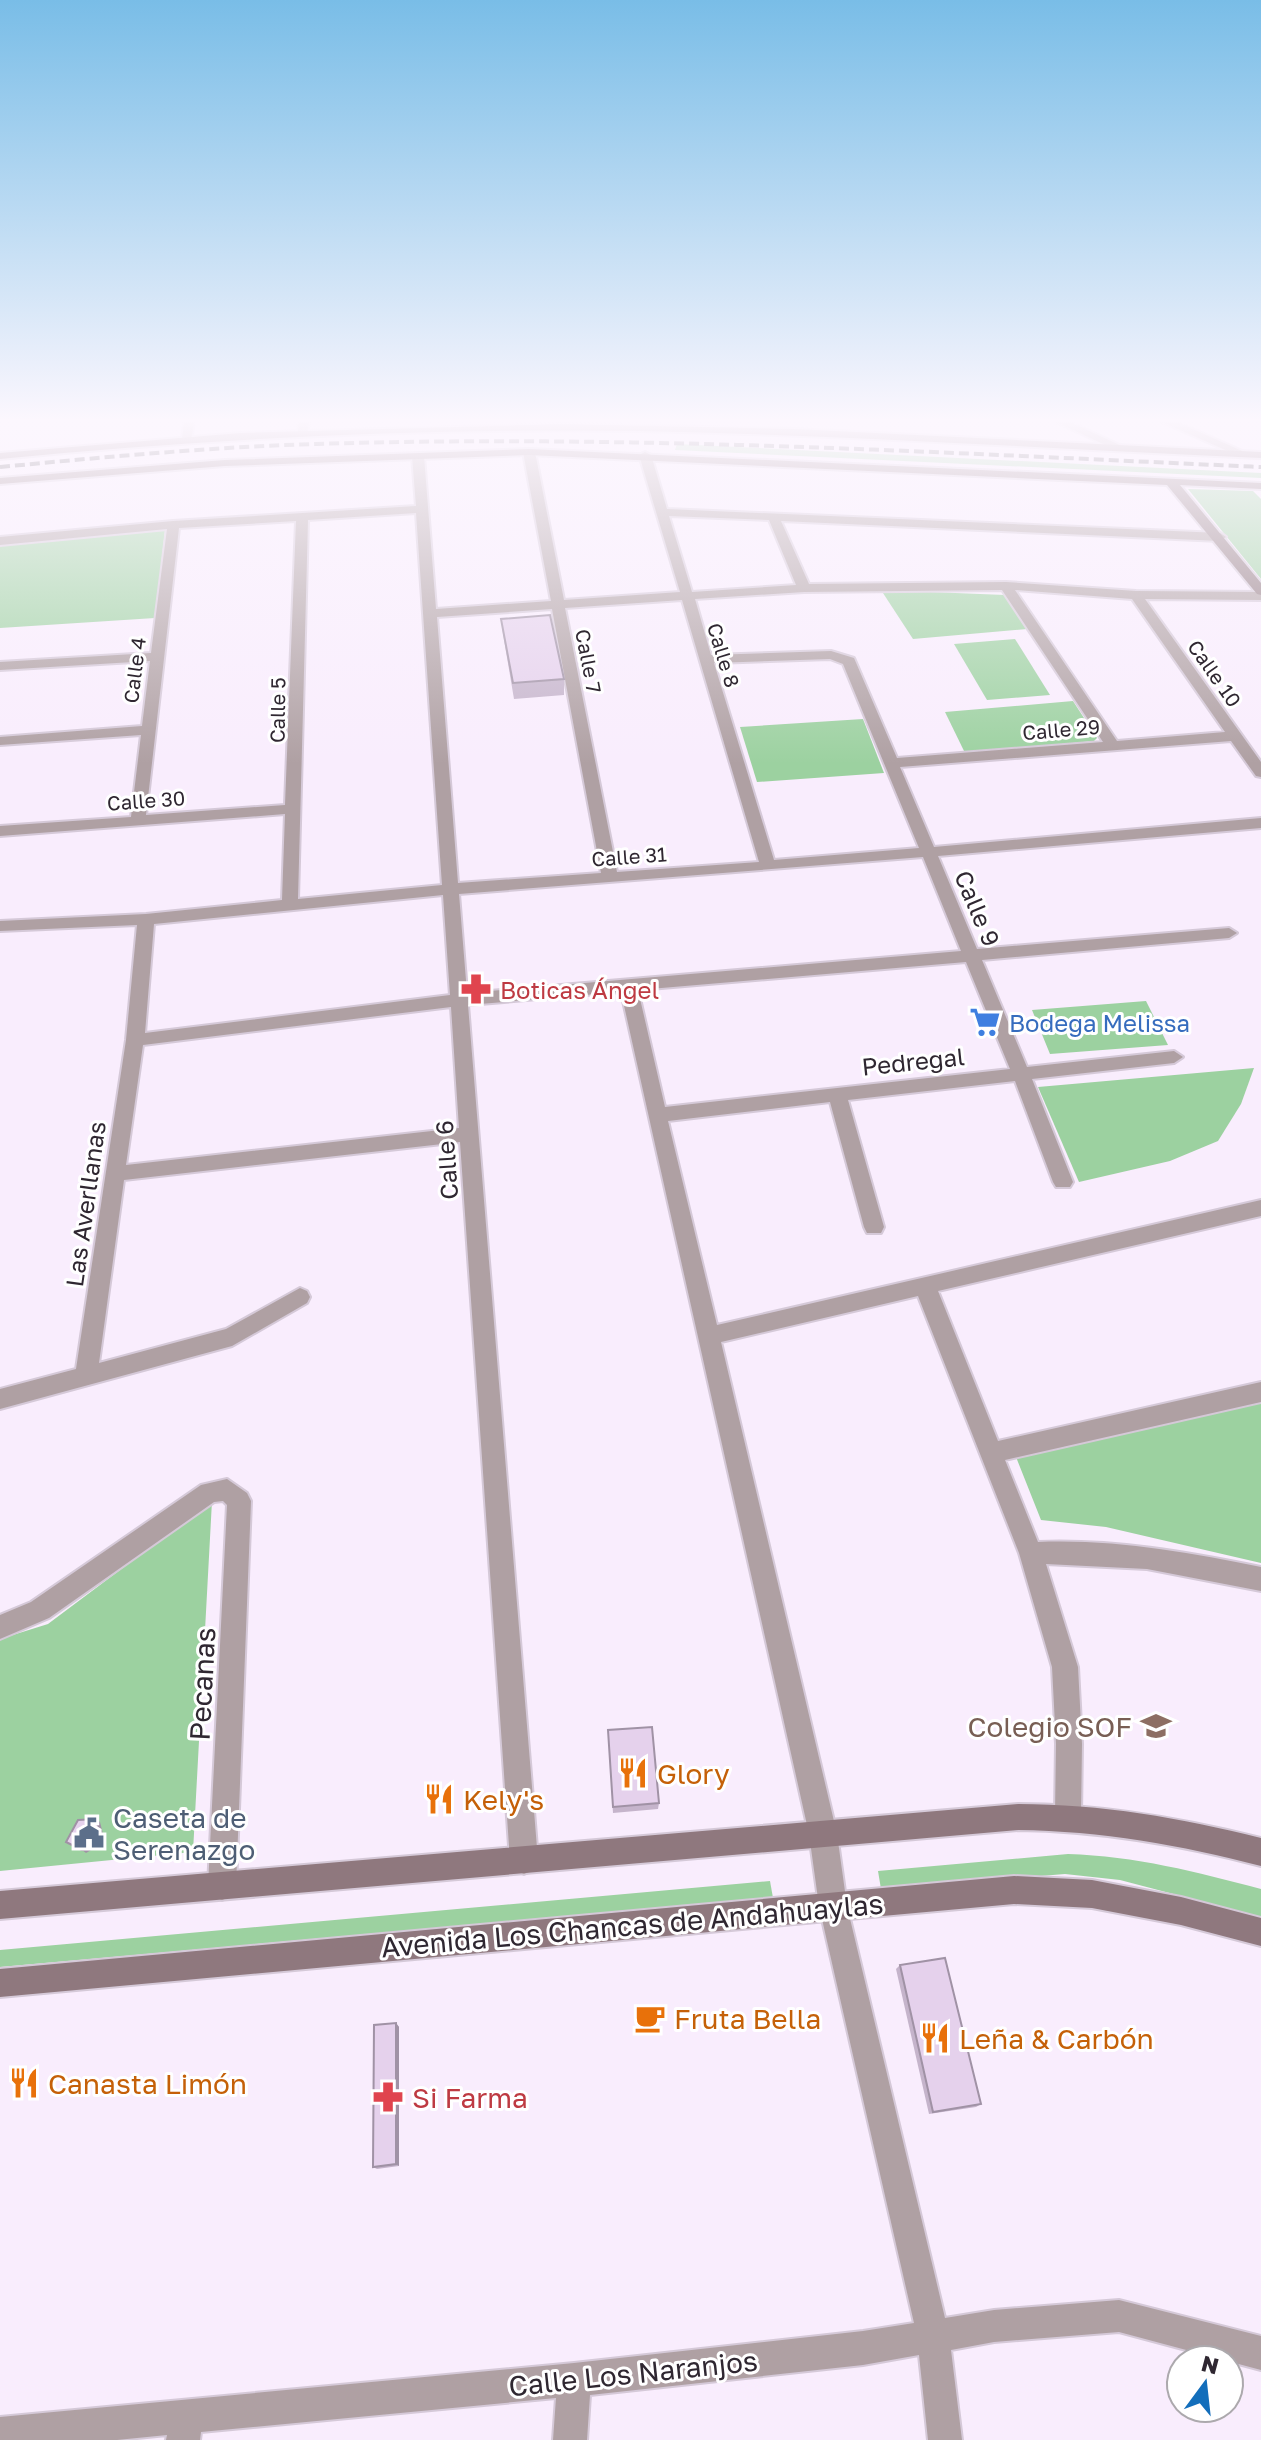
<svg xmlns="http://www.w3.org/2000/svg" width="1261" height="2440" font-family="'Golos Text',sans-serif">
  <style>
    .green { fill: #9cd1a0 }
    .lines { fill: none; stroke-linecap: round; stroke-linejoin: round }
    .street-casing { stroke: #d5c9d8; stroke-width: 4 }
    .secondary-casing { stroke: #d5c9d8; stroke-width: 4 }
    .street { fill: #afa0a3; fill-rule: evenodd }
    .secondary { fill: #8f787e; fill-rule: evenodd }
    .rail { stroke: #4e4651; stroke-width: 4; stroke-dasharray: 10 5; stroke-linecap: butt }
    .wall { fill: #c5b4cb }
    .shaded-wall { fill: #a092a5 }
    .building { fill: #e5d1ec; stroke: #a092a5; stroke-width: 2 }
    .labels { text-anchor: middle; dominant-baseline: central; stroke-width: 6; stroke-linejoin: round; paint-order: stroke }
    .far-street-label { font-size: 20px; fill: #2f2731; stroke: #fff }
    .street-label { font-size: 24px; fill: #2f2731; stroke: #fff }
    .health-label { font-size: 24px; fill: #be3a42; stroke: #fff; text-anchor: start }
    .shop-label { font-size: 24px; fill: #366cbe; stroke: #fff; text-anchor: start }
    .near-street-label { font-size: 28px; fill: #2f2731; stroke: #fff }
    .near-education-label { font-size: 28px; fill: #785e54; stroke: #fff; text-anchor: end }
    .near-food-label { font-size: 28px; fill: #c56008; stroke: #fff; text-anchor: start }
    .near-service-label { font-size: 28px; fill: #4e5e75; stroke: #fff; text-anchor: start }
    .near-health-label { font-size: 28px; fill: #be3a42; stroke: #fff; text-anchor: start }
  </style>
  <rect width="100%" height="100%" fill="#f9edfd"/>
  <!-- green -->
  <g class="green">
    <path d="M 677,444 L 1261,473 L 1261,478 L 675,450 Z"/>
    <path d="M 1188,489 L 1253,491 L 1261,499 L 1261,579 Z"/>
    <path d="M 165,530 L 155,618 L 0,628 L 0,545 Z"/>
    <path d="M 881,590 L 1005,595 L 1027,629 L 913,639 Z"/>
    <path d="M 1015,639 L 1050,695 L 987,700 L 954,644 Z"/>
    <path d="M 1073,701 L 1097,738 L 1094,741 L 965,753 L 945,712 Z"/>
    <path d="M 863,719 L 884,773 L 757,782 L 740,727 Z"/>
    <path d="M 1146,1001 L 1168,1045 L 1050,1054 L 1032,1010 Z"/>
    <path d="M 1254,1068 L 1241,1104 L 1218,1141 L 1170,1161 L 1079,1182 L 1038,1087 Z"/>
    <path d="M 1261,1398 L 1261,1563 L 1106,1527 L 1041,1520 L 1016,1457 Z"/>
    <path d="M 212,1501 L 193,1852 L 0,1871 L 0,1639 L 48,1624 Z"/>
    <path d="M 1068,1854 C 1135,1856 1197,1872 1261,1889 L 1261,1917 L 1120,1880 L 1065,1874 L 881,1889 L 878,1871 Z"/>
    <path d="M 770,1881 L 773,1898 L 0,1967 L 0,1950 Z"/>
  </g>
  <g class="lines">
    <!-- street casing -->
    <g class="street-casing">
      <g id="street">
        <path d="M 184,422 L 194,422 L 191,441 L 182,439 Z"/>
        <path d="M 299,422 L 309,422 L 307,435 L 298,433 Z"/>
        <path d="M 1056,422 L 1070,422 L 1126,448 L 1116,450 Z"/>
        <path d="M 1162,422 L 1177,422 L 1249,454 L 1239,456 Z"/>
        <path d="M 529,449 L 535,452 L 564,600 L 680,592 L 639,455 L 645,452 L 651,455 L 667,509 L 1220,533 L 1226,537 L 1220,541 L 781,521 L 809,584 L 1006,582 L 1136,591 L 1261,592 L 1261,600 L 1145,599 L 1261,762 L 1261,777 L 1256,776 L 1231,741 L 900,767 L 934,847 L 1261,818 L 1261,828 L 938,856 L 977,949 L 1229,928 L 1237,933 L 1229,938 L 982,960 L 1027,1067 L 1174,1051 L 1183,1057 L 1174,1063 L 1032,1079 L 1073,1182 L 1070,1187 L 1056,1187 L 1053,1182 L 1015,1081 L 848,1100 L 884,1227 L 881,1233 L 867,1233 L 864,1227 L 830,1102 L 668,1121 L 717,1325 L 1261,1200 L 1261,1216 L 938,1291 L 998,1441 L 1261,1382 L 1261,1402 L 1005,1460 L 1038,1542 C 1114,1539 1187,1552 1261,1567 L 1261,1591 L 1147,1569 L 1046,1564 L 1078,1667 L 1082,1744 L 1081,1815 L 1078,1825 L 1068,1828 L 1058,1825 L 1055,1815 L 1056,1744 L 1052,1667 L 1019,1553 L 918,1296 L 721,1342 L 837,1834 L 847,1906 L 945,2318 L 994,2310 L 1119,2300 L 1261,2336 L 1261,2370 L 1119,2332 L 994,2342 L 951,2350 L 962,2440 L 928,2440 L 919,2355 L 863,2365 L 590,2395 L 587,2440 L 553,2440 L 556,2398 L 201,2432 L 200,2440 L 166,2440 L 167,2435 L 117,2440 L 0,2440 L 0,2417 L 574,2363 L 863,2331 L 914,2323 L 819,1906 L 809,1834 L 621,992 L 468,1005 L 538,1860 L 534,1870 L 524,1874 L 514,1870 L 510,1860 L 460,1142 L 124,1180 L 99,1363 L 226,1329 L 300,1288 L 307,1291 L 310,1297 L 307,1303 L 232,1346 L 0,1409 L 0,1389 L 76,1369 L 126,1040 L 137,925 L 0,931 L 0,921 L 146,914 L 282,900 L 285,814 L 0,836 L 0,826 L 131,817 L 141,735 L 0,745 L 0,737 L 142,726 L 150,661 L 0,670 L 0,662 L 151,653 L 167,529 L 0,545 L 0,537 L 173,521 L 416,506 L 412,456 L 418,453 L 424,456 L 436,609 L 551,601 L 523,452 ZM 416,513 L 442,885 L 298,899 L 308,520 ZM 669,516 L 769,520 L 796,585 L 692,592 ZM 296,521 L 285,805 L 146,815 L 179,528 ZM 1002,590 L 1103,742 L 897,758 L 854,658 L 831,651 L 711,655 L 695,599 L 804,592 ZM 1015,590 L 1132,599 L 1225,732 L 1117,741 ZM 682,600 L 759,862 L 617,872 L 565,608 ZM 552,609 L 601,873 L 458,883 L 437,617 ZM 830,659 L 843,664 L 919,848 L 774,860 L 714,663 ZM 923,857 L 961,951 L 467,993 L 459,894 ZM 443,895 L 450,995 L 145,1033 L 154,924 ZM 966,962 L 1010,1069 L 665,1107 L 638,990 ZM 451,1007 L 459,1128 L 126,1165 L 143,1045 Z"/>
        <path d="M 227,1479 L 247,1493 L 251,1501 L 236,1886 L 232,1896 L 222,1900 L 212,1896 L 208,1886 L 227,1505 L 223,1501 L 214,1502 L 49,1618 L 0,1639 L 0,1615 L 31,1602 L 201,1485 Z"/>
      </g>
    </g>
    <!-- secondary casing -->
    <g class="secondary-casing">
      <g id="secondary">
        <path d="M 560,424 L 795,429 L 1261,452 L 1261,458 C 1054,449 847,435 640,431 C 426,428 213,438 0,459 L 0,453 L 240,433 Z"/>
        <path d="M 529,449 L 1261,483 L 1261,489 L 1180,485 L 1261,583 L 1261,595 L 1257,594 L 1167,485 L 529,455 L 225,466 L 0,484 L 0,478 L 225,460 Z"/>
        <path d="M 1018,1804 C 1101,1804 1181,1818 1261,1838 L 1261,1866 C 1181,1845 1101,1831 1018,1830 L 0,1919 L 0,1891 Z"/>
        <path d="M 1014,1876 L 1092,1880 L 1181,1897 L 1261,1918 L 1261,1946 L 1181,1925 L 1092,1908 L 1014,1904 L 0,1997 L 0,1969 Z"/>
      </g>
    </g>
    <!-- street -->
    <use href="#street" class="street"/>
    <!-- secondary -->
    <use href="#secondary" class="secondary"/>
    <!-- rail -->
    <path class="rail" d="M 0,467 C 105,457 211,447 316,444 C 631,434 946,453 1261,467"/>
  </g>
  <!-- wall -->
  <g class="wall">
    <path d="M 501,619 L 564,679 L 564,695 L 514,699 L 503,634 Z"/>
    <path d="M 608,1730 L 659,1803 L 658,1809 L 613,1813 Z"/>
    <path d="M 900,1965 L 981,2104 L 976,2107 L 929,2114 L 896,1969 Z"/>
    <path d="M 396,2023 L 399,2027 L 399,2166 L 377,2169 L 373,2167 Z"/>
  </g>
  <!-- shaded-wall -->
  <g class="shaded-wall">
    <path d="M 97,1819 L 100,1822 L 105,1842 L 86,1853 L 82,1850 Z"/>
    <path d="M 396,2023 L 399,2027 L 399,2166 L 396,2164 Z"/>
  </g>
  <!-- building -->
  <g class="building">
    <path d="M 550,615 L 564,679 L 513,683 L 501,619 Z"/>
    <path d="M 652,1727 L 659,1803 L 613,1807 L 608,1730 Z"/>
    <path d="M 97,1819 L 101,1839 L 82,1850 L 66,1842 L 78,1820 Z"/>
    <path d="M 945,1958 L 981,2104 L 933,2112 L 900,1965 Z"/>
    <path d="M 396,2023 L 396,2164 L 373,2167 L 374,2025 Z"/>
  </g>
  <!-- sky -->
  <linearGradient id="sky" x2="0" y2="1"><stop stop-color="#79bde7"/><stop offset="0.55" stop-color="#fcf7fe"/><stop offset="1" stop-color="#fcf7fe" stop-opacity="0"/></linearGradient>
  <rect width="1261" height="764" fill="url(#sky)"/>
  <!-- icons -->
  <defs>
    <g id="pharmacy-bare" transform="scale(2.4)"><path d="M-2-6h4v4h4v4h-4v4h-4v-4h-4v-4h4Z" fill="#e0444e" stroke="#fff" stroke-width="2.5" paint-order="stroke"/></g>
    <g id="supermarket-bare" transform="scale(2.4)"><path d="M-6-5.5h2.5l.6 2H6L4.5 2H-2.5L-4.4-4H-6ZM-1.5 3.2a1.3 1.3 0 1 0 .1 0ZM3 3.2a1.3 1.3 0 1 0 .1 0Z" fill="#3f7fe0" stroke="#fff" stroke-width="2.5" paint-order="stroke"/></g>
    <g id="school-bare" transform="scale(2.4)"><path d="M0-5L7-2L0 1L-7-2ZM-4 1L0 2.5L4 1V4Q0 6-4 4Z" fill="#8d6e63" stroke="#fff" stroke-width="2.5" paint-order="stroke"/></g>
    <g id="restaurant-bare" transform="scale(2.4)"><path d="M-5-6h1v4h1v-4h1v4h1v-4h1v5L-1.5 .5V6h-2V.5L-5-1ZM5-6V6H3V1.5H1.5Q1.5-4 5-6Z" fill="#e8710a" stroke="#fff" stroke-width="2.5" paint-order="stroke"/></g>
    <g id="civic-bare" transform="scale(2.4)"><path d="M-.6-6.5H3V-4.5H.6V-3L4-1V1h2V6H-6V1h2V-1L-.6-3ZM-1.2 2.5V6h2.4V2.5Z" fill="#5c6f8a" stroke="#fff" stroke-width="2.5" paint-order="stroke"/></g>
    <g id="cafe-bare" transform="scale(2.4)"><path d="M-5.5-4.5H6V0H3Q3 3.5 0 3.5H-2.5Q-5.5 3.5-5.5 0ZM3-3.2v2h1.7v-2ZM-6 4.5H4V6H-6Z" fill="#e8710a" stroke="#fff" stroke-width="2.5" paint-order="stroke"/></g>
  </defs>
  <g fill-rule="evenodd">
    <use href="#pharmacy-bare" x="476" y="989"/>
    <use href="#supermarket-bare" x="985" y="1022"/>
    <use href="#school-bare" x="1156" y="1726"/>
    <use href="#restaurant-bare" x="633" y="1773"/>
    <use href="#restaurant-bare" x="439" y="1799"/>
    <use href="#civic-bare" x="89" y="1833"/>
    <use href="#cafe-bare" x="650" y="2018"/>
    <use href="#restaurant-bare" x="935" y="2038"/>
    <use href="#restaurant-bare" x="24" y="2083"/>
    <use href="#pharmacy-bare" x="388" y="2097"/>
  </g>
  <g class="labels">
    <!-- far-street labels -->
    <g class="far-street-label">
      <text transform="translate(724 655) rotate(73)">Calle 8</text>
      <text transform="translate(589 661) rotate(79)">Calle 7</text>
      <text transform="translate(134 670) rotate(-83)">Calle 4</text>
      <text transform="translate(1215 673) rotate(55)">Calle 10</text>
      <text transform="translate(277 710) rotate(-89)">Calle 5</text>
      <text transform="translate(1061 729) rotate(-5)">Calle 29</text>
      <text transform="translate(146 800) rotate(-4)">Calle 30</text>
      <text transform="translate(629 856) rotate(-4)">Calle 31</text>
    </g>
    <!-- street labels -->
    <g class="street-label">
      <text transform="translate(978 908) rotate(67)">Calle 9</text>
      <text transform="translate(913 1061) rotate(-6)">Pedregal</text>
      <text transform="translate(446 1160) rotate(-94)">Calle 6</text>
      <text transform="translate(85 1204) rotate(-82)">Las Averllanas</text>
    </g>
    <!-- health labels -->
    <g class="health-label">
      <text x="500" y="989">Boticas Ángel</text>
    </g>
    <!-- shop labels -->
    <g class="shop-label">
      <text x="1009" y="1022">Bodega Melissa</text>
    </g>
    <!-- near-street labels -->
    <g class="near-street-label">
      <text transform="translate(202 1684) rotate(-87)">Pecanas</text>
      <text transform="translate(632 1925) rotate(-5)">Avenida Los Chancas de Andahuaylas</text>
      <text transform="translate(633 2373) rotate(-6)">Calle Los Naranjos</text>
    </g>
    <!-- near-education labels -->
    <g class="near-education-label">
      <text x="1132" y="1726">Colegio SOF</text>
    </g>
    <!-- near-food labels -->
    <g class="near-food-label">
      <text x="657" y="1773">Glory</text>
      <text x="463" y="1799">Kely's</text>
      <text x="674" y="2018">Fruta Bella</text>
      <text x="959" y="2038">Leña &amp; Carbón</text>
      <text x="48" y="2083">Canasta Limón</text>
    </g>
    <!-- near-service labels -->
    <g class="near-service-label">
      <text x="113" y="1817">Caseta de<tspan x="113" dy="32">Serenazgo</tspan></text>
    </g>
    <!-- near-health labels -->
    <g class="near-health-label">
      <text x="412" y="2097">Si Farma</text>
    </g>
  </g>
  <!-- north arrow -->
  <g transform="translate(1205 2384) rotate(15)"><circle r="38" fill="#ffffff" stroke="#aca9ad" stroke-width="2"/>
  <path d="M0-6L14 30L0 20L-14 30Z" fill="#136ebb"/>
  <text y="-12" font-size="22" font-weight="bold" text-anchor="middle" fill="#2f2731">N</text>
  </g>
</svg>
